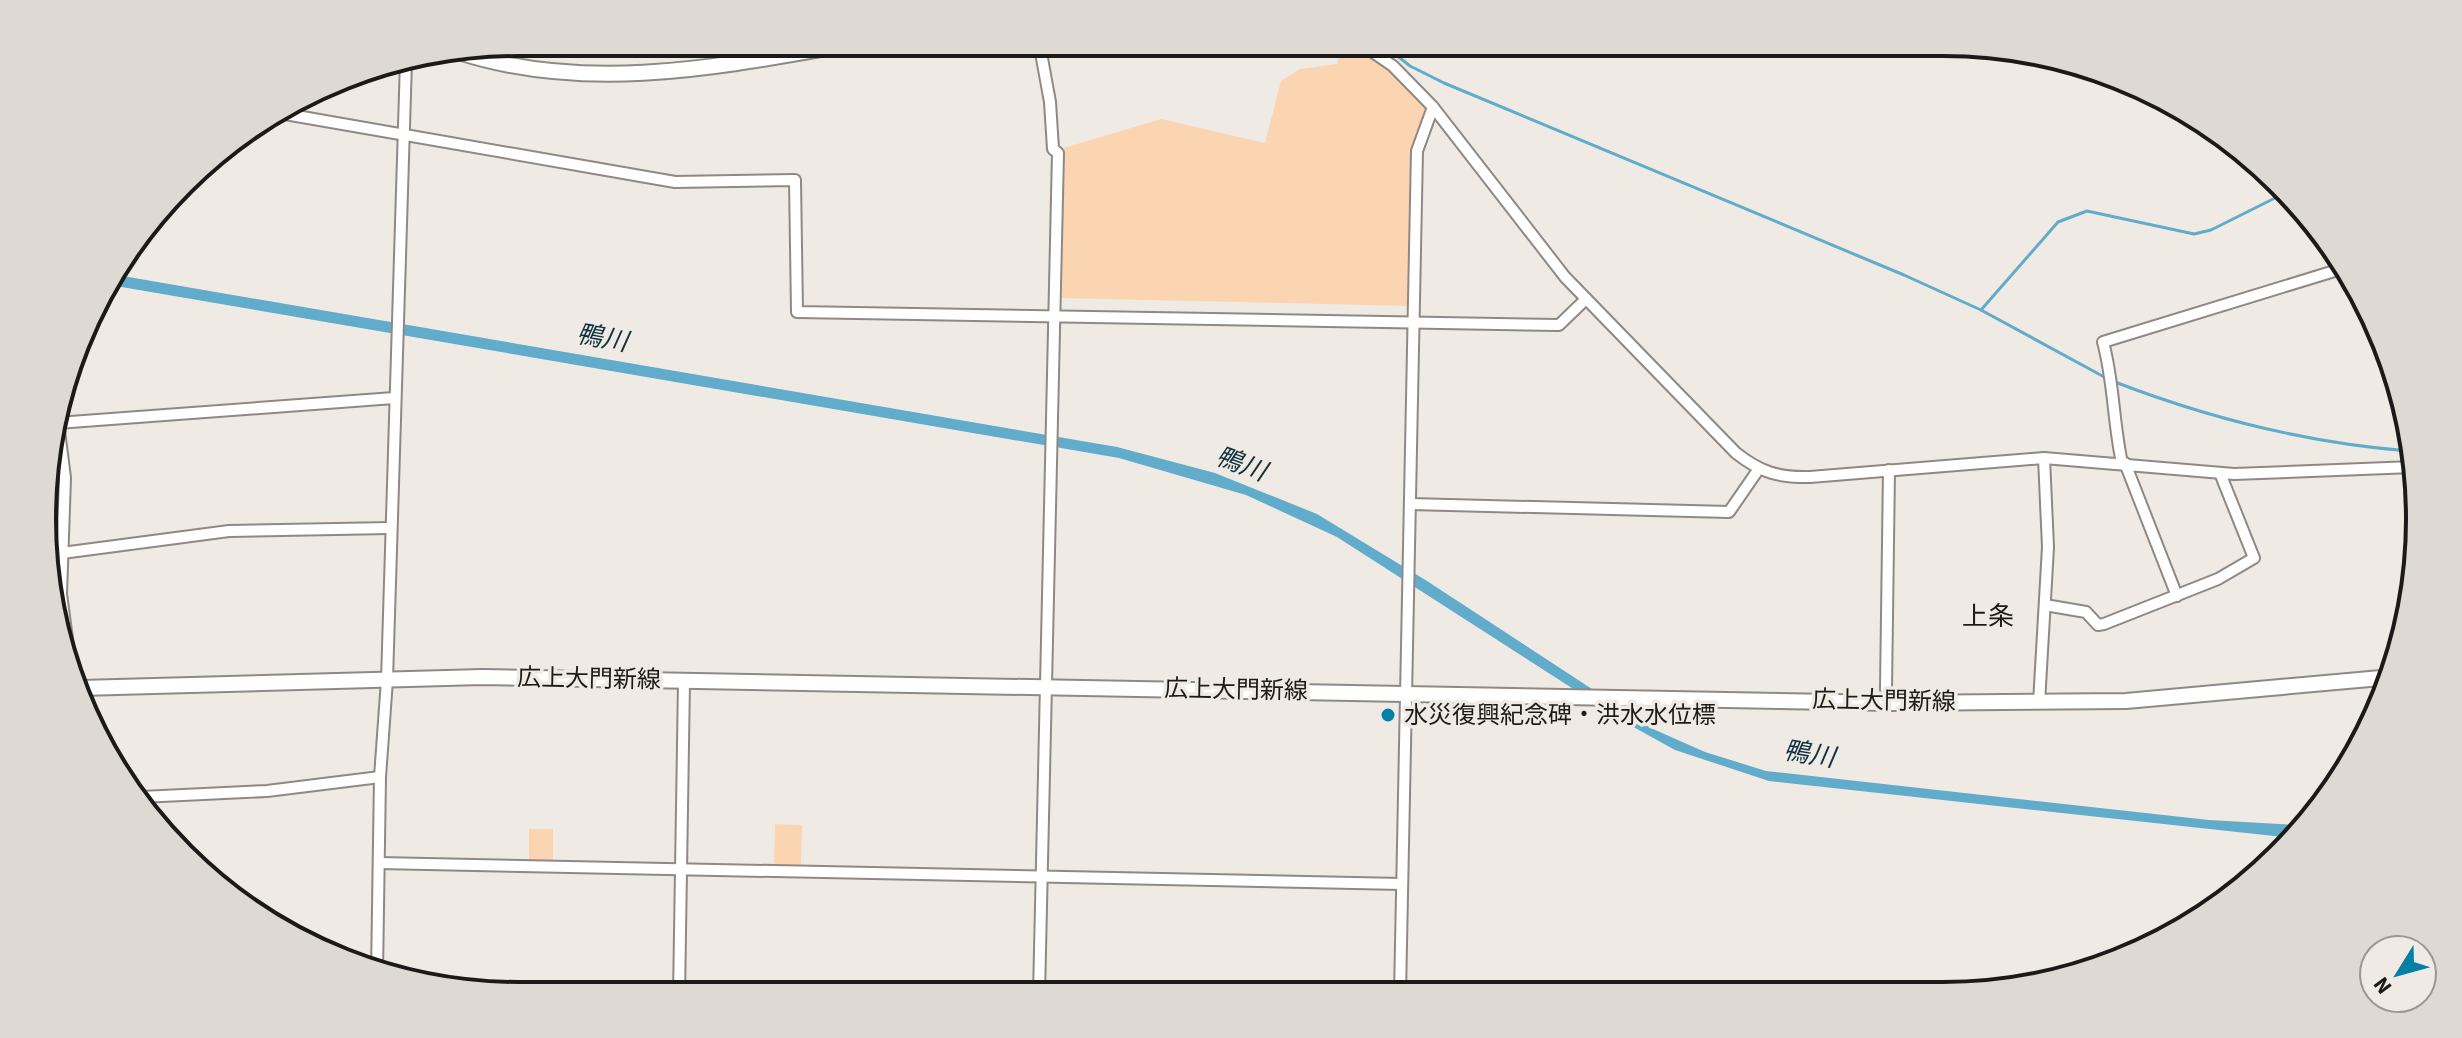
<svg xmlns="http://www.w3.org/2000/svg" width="2462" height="1038" font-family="'Source Sans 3','Noto Sans JP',sans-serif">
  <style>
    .green { fill: #fbd4b2 }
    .water { fill: #61abcb }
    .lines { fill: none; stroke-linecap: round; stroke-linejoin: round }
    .stream { stroke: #61abcb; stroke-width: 3 }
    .minor-casing { stroke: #8f8985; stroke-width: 14 }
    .major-casing { stroke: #8f8985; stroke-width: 18 }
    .minor { stroke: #fff; stroke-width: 10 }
    .major { stroke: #fff; stroke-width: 14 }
    .poi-dot { fill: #0480a6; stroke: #f0eae4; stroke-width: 3 }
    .labels { text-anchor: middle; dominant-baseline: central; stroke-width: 7; stroke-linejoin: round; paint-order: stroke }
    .street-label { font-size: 24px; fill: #1c1a18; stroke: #f0eae4 }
    .poi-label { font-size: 24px; fill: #1c1a18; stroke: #f0eae4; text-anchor: start }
    .water-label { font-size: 26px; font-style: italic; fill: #0f323f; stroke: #f0eae4 }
    .neighbourhood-label { font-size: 26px; fill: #1c1a18; stroke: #f0eae4 }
    .rim { fill: none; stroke: #1c1a18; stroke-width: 4 }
  </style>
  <rect width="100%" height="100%" fill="#f0eae4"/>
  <!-- green -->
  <g class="green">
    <path d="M 1341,42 C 1385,42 1399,64 1428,95 L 1413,153 L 1409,306 L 1061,298 L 1064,148 L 1161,119 L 1265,143 L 1281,81 L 1300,69 L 1337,64 Z"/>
    <path d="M 775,824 L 802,825 L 801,865 L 774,864 Z"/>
    <rect x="529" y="829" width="24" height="33"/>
  </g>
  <!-- water -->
  <path class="water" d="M 111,274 L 1117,447 L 1215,473 L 1317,514 L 1427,581 L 1653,729 L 1705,752 L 1766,771 L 2209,820 L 2296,825 L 2300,821 L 2304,824 L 2292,838 L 1769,781 L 1675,750 L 1628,724 L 1337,537 L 1246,495 L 1119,458 L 104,284 Z"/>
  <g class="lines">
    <!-- stream -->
    <g class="stream">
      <path d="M 1380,42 L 1410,66 L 1444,83 L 1904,275 L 1981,310 L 2108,379"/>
      <path d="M 1981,310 L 2058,222 L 2087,211 L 2194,234 L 2211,230 L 2283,194"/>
      <path d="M 2115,382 C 2211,419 2307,443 2409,451"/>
    </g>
    <!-- minor casing -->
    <g class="minor-casing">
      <g id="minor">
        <path d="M 1039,42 L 1050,102 L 1053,149 L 1058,153 L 1039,995"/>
        <path d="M 1358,42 L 1393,66 L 1433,107 L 1565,277 L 1736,453 C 1760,472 1779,478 1810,477 L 2044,458 L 2234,474 L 2413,467"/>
        <path d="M 285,114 L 675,182 L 795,180 L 797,312 L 1559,325 L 1586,299"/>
        <path d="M 57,423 L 394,398"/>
        <path d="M 58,423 L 65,478 L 61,594 L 70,661"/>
        <path d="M 2122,463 C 2113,422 2114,382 2103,342 L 2341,269"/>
        <path d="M 2125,463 L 2177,596"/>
        <path d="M 1889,470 L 1886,689 L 1890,703"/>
        <path d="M 1410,504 L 1729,512 L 1758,470"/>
        <path d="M 62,553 L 229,531 L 390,528"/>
        <path d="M 2045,605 L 2086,612 L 2098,625 L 2104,624 L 2218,579 L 2254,558 L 2220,473"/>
        <path d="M 2039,703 L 2048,547 L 2044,458"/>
        <path d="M 141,797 L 267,791 L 380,777"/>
        <path d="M 379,863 L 1402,884"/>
        <path d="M 377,973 L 380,777 L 387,680 L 406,61"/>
        <path d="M 1400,994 L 1417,151 L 1433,107"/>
        <path d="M 679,996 L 684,682"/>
      </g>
    </g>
    <!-- major casing -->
    <g class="major-casing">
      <g id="major">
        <path d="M 459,52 C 591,95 728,65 861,42"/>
        <path d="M 80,688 L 482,677 L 1890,703 L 2126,701 L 2392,677"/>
      </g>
    </g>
    <!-- minor -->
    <use href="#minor" class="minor"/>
    <!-- major -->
    <use href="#major" class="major"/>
  </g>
  <!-- markers -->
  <circle class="poi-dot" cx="1388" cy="715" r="8"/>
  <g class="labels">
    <!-- street labels -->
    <g class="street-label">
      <text transform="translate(589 679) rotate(1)">広上大門新線</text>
      <text transform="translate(1236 690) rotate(1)">広上大門新線</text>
      <text transform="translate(1884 701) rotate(1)">広上大門新線</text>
    </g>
    <!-- poi labels -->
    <g class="poi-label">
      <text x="1404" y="715">水災復興紀念碑・洪水水位標</text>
    </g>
    <!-- water labels -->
    <g class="water-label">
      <text transform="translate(602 338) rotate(10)">鴨川</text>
      <text transform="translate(1241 464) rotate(20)">鴨川</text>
      <text transform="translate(1809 754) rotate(9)">鴨川</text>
    </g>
    <!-- neighbourhood labels -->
    <g class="neighbourhood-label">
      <text x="1988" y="616">上条</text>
    </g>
  </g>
  <!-- crop -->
  <path d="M0 0H2462V1038H0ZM519 56H1943A463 463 0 0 1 2406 519V519A463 463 0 0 1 1943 982H519A463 463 0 0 1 56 519V519A463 463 0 0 1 519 56Z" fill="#dfd9d4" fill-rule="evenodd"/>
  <path class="rim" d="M519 56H1943A463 463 0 0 1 2406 519V519A463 463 0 0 1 1943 982H519A463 463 0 0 1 56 519V519A463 463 0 0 1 519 56Z"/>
  <!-- north arrow -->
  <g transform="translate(2398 974) rotate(233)"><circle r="38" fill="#f0eae4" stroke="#9b9792" stroke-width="2"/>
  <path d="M0-6L14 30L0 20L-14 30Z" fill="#0480a6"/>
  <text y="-12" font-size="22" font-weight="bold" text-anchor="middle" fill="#1c1a18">N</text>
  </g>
</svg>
